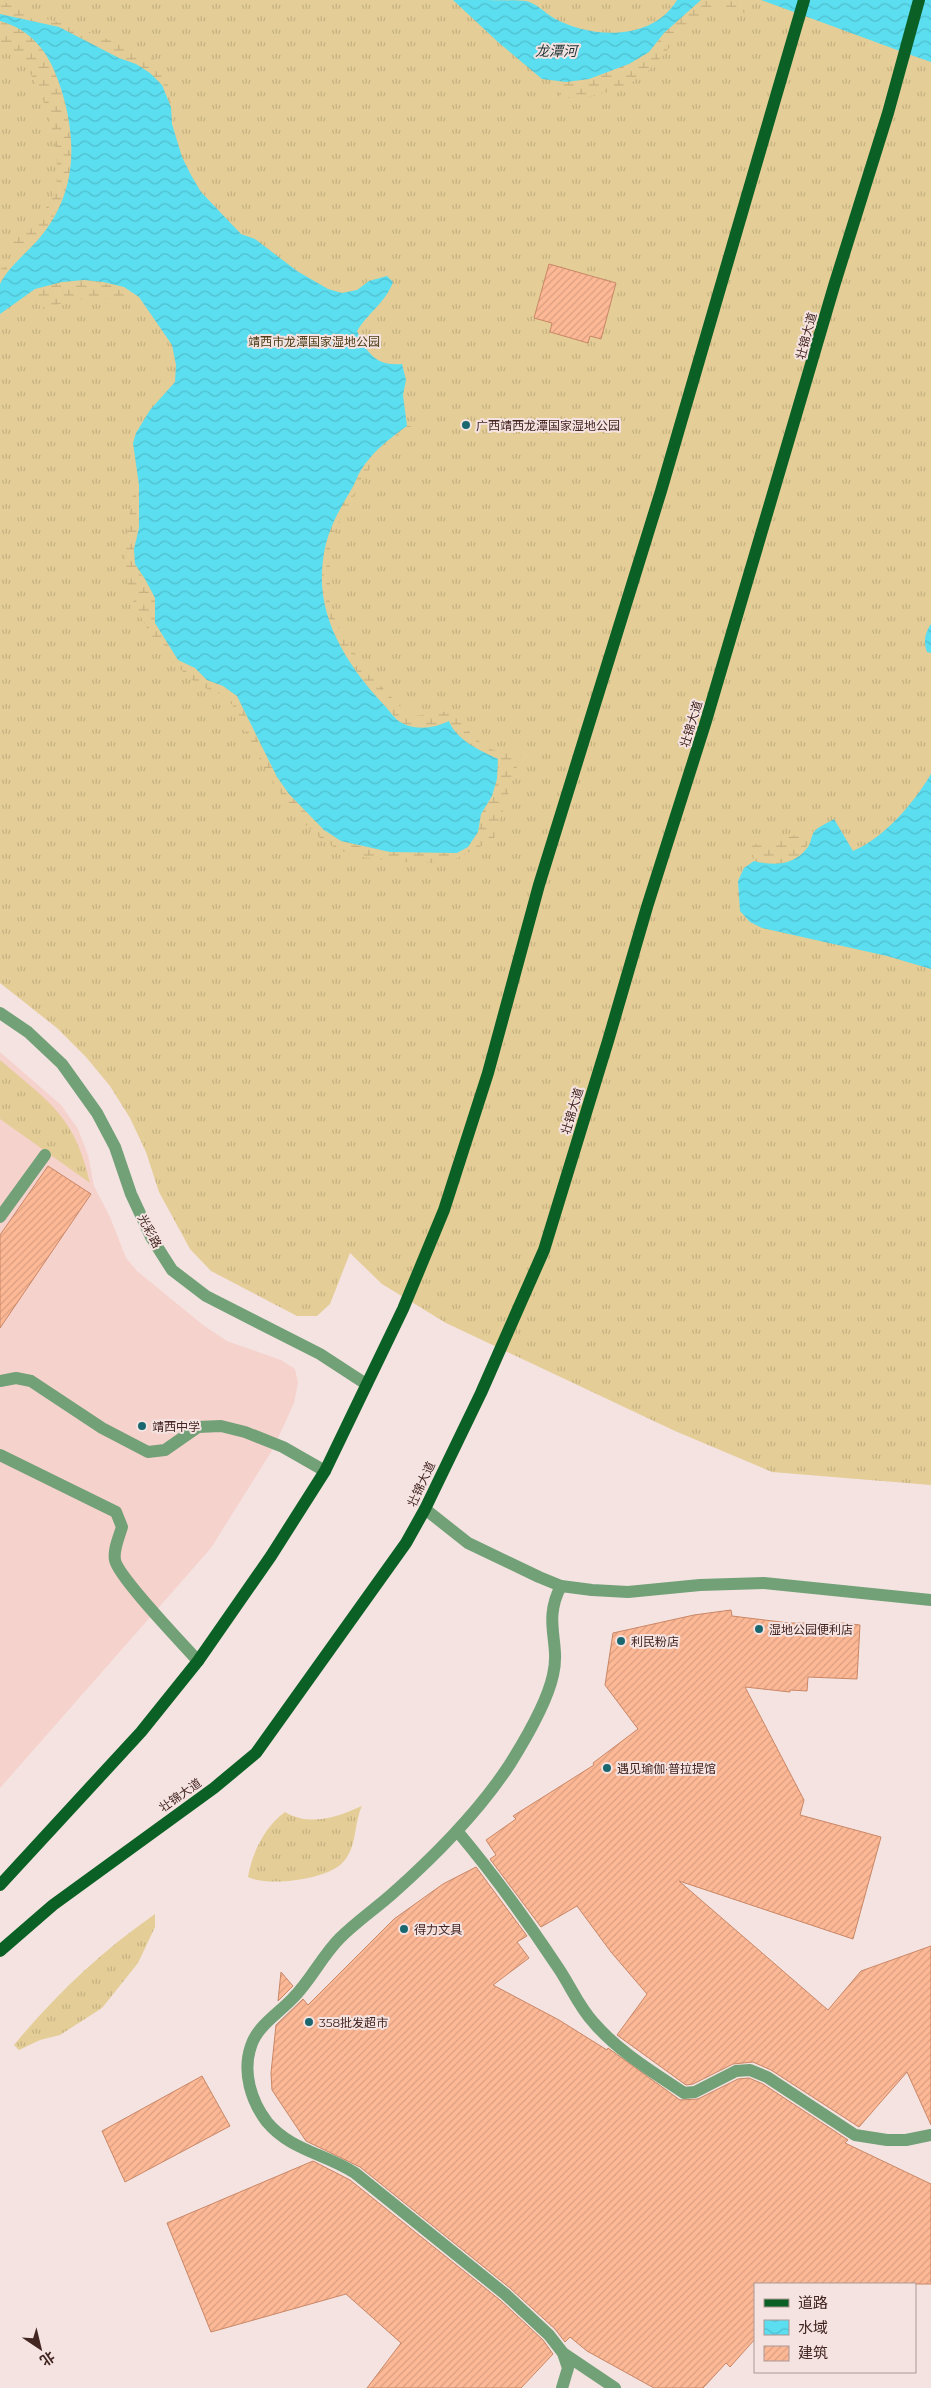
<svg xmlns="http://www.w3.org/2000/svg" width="931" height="2388" font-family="Montserrat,'Noto Sans SC',sans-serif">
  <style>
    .built { fill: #f6d2cd }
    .grass { fill: url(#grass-tufts) }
    .wetland { fill: url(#wetland-marsh) }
    .water { fill: url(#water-waves) }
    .building { fill: url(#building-hatch); stroke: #c98766 }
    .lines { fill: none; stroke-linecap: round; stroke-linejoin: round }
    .service { stroke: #72a178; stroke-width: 12 }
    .minor { stroke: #72a178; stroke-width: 12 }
    .tertiary { stroke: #72a178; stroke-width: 12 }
    .primary { stroke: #0b6125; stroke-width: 12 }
    .poi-dot { fill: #1b6770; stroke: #f4e3e1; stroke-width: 2 }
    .labels { text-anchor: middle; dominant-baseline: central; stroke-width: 4; stroke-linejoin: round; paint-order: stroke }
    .street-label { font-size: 12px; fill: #432521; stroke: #f4e3e1 }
    .park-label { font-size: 12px; fill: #4c3d17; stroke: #f4e3e1 }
    .poi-label { font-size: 12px; fill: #432521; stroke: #f4e3e1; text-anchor: start }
    .water-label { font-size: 14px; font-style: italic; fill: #1e3539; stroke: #f4e3e1 }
  </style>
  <defs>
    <pattern id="grass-tufts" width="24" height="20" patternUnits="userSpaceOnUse" patternTransform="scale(1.25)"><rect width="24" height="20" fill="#e4cd96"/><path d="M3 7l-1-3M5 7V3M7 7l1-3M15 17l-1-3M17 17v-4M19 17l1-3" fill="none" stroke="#c5b081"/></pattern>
    <pattern id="wetland-marsh" width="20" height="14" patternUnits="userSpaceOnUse" patternTransform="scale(1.25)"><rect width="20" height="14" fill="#e4cd96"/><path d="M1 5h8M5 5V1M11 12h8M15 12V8" fill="none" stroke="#c5b081"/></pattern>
    <pattern id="water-waves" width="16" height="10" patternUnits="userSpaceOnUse" patternTransform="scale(1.25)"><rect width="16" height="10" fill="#5bdef0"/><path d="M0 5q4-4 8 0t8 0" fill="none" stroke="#50bece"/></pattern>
    <pattern id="building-hatch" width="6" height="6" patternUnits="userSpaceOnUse" patternTransform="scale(1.25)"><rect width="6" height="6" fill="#fdb896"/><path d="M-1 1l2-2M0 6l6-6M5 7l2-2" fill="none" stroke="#da9e81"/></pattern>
  </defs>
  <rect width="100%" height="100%" fill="#f4e3e1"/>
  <!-- built -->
  <path class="built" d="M 0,1052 L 61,1105 L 78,1129 L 88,1155 L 94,1186 L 110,1217 L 126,1258 L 137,1271 L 203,1325 L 227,1341 L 281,1360 L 295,1369 L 298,1383 L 294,1403 L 273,1449 L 211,1548 L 0,1788 Z"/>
  <!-- grass -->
  <g class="grass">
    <path d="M 0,0 L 931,0 L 931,1485 L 772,1472 L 675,1431 L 446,1323 L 382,1284 L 350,1253 L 330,1304 L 317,1316 L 297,1316 L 211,1271 L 190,1249 L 159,1192 L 146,1152 L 130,1118 L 110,1086 L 86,1057 L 57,1028 L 0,983 Z"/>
    <path d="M 0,1060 C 49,1102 75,1116 90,1183 L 0,1119 Z"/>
    <path d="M 362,1806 C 354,1823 357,1845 345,1860 C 330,1880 269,1887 248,1877 C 252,1853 265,1826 285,1812 C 310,1827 337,1817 362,1806 Z"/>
    <path d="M 155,1914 L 155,1927 L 138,1963 L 102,2008 L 60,2035 L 40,2040 L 19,2050 L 14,2045 C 55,1995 102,1951 155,1914 Z"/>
  </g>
  <!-- wetland -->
  <g class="wetland">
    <path d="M 0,0 L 30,14 L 84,30 L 152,57 C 166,71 171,88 171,107 L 162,85 L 136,64 L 119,58 L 59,27 L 0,14 Z"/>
    <path d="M 701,0 L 748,0 L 745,13 C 737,10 727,8 719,9 C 694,9 668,53 651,68 C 629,89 593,99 562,98 L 559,94 L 562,81 L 589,79 L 629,64 L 649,52 L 664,33 Z"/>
    <path d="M 0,21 C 17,26 33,35 44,50 C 69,83 81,156 65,194 C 55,218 39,239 21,257 L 11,243 C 23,226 47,214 54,194 C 67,157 40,58 0,44 Z"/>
    <path d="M 0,256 L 9,273 L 0,284 Z"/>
    <path d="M 84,280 L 124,287 L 136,295 L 124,303 C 96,293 68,300 41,310 L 35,289 L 62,282 Z"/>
    <path d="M 407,426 L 413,426 L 384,451 L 361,480 L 345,514 L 336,528 L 330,545 L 330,602 L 334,617 L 345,638 L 367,671 L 405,712 L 415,716 L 456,710 C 465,735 495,761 522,751 L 493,842 C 478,845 467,855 452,860 C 434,867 370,860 351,854 C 308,843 275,787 255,751 C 246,734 241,715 229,701 C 220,690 206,691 196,683 C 165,658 139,624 128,585 C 120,558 132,498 138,469 L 139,528 L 134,549 L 135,564 L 155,598 L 155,623 L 178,660 L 195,668 L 207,680 L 223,686 L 237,696 L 266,758 L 289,794 L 324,830 L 341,841 L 366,848 L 390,852 L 436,852 L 478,832 L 481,814 L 491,796 L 497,779 L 498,759 L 478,749 L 452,728 L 415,727 L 400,723 L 359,675 L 334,634 L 326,614 L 322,592 L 322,571 L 328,530 L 362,469 L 377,451 Z"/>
    <path d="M 814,831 C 802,862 785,869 754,861 L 752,845 Z"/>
  </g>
  <!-- water -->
  <g class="water">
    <path d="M 453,0 C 470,0 512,0 526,1 C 537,4 543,11 552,17 C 589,39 652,42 677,0 L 701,0 L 664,33 L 649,52 L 629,64 L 589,79 L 566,82 L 542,79 L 498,42 Z"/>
    <path d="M 761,0 L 931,0 L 931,62 L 908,54 Z"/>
    <path d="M 0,14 L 59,27 L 119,58 L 136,64 L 150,73 L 162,85 L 171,107 L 172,124 L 182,157 L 191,175 L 201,192 L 241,234 L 255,239 L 297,271 L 328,289 L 342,293 L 357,290 L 369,281 L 387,276 L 393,282 C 386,302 368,313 357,331 C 368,354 375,366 402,364 L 406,380 L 403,395 L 407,426 C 390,438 372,452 361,470 C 357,476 355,484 351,490 C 334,519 324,537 322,571 C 319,622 350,669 384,705 C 389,710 395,720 402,723 C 418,731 434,728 449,721 C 456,740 481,751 498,759 L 497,779 L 492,796 L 481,814 L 478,832 L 468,847 L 457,853 L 390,852 L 341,841 L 324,830 L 289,794 L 277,777 L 237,696 L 223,686 L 207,680 L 195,668 L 178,660 L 155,623 L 155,598 L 145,579 L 135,564 L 134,549 L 139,528 L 139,485 L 133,443 L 136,433 L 150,410 L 175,382 L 176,365 L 172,345 L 139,297 L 124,287 L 103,282 L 84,280 L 62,282 L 35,289 L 0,314 C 0,306 0,291 0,284 C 7,269 27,252 37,241 C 79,194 78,136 58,80 C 48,51 30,29 0,21 Z"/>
    <path d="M 931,624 L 931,653 L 927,652 C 923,641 925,633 931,624 Z"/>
    <path d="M 931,774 L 931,969 L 887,956 L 762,928 L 750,922 L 740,911 L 738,881 L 744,868 L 754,861 C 774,866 794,866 808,847 C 811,843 811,836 814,832 C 817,827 828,823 834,819 L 853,851 C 884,838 914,803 931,774 Z"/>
  </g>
  <!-- building -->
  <g class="building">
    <path d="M 549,264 L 616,283 L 601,339 L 590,336 L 588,343 L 550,332 L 552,323 L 534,318 Z"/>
    <path d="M 48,1166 L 91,1194 L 0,1328 L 0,1235 Z"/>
    <path d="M 731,1610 L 732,1616 L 789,1623 L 842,1623 L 860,1625 L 857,1679 L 808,1677 L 807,1691 L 790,1690 L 790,1692 L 745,1687 L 804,1800 L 800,1815 L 881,1837 L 853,1939 L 679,1881 L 828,2010 L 861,1971 L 931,1946 L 931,2125 L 907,2072 L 859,2127 L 771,2070 L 753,2062 L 733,2064 L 693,2084 L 686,2085 L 617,2035 L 647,1994 L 611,1952 L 577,1906 L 541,1927 L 490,1859 L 496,1855 L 486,1840 L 516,1819 L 513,1816 L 594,1765 L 593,1763 L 638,1729 L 605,1685 L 613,1633 L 694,1615 Z"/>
    <path d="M 476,1867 L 527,1936 L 517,1942 L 529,1958 L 493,1985 L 559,2020 L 607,2050 L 608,2048 L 680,2100 L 698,2099 L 738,2079 L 749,2078 L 763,2084 L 848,2140 L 845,2143 L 931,2184 L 931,2284 L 755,2284 L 755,2339 L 730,2367 L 726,2363 L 703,2388 L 654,2388 L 587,2351 L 570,2337 L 565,2342 L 555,2329 L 510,2288 L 360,2167 L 306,2141 L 272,2090 L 271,2073 L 276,2025 L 303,1999 L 308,2005 L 394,1919 L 443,1884 Z"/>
    <path d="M 281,1972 L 293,1986 L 278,2001 Z"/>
    <path d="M 202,2076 L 230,2126 L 125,2182 L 102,2131 Z"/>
    <path d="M 313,2161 L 350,2180 L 500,2300 L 543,2340 L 553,2354 L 521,2388 L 367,2388 L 401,2343 L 346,2294 L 211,2332 L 167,2223 Z"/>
  </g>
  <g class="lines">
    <!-- service -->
    <g class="service">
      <path d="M 0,1217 L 45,1155"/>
      <path d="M 0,1381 L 16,1378 L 31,1381 L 102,1428 L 148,1452 L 165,1450 L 198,1427 L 221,1426 L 245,1432 L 283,1447 L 325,1471"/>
      <path d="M 0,1455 L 116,1512 L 122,1527 C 119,1537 113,1550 115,1560 C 118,1577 184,1645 198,1661"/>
      <path d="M 458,1832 C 494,1875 528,1922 559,1969 C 571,1987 579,2007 594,2023 C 619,2052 653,2072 684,2093 L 695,2092 L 736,2071 L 750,2070 L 767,2077 L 855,2135 L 887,2140 L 906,2140 L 931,2135"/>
    </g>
    <!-- minor -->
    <g class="minor">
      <path d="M 425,1509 L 468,1543 L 539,1577 L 561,1586 L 592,1590 L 628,1592 L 700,1585 L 764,1583 L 931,1600"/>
      <path d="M 561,1586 C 542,1622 561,1642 553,1675 C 547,1703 525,1740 510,1764 C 478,1813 436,1855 392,1894 C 375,1909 356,1922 340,1938 C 322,1956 311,1980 293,1998 C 279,2013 257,2026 251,2046 C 242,2072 251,2101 267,2122 C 290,2150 326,2154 355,2173 L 505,2294 L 549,2335 L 563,2353 L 568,2368 L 562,2388"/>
      <path d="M 563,2353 L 615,2388"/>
    </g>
    <!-- tertiary -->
    <path class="tertiary" d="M 0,1013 L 28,1032 L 62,1064 L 97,1113 L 115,1147 L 131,1194 L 151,1237 L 172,1270 L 206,1296 L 320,1354 L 366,1384"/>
    <!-- primary -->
    <g class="primary">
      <path d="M 0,1885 L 141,1732 L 198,1661 L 271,1556 L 325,1471 L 403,1309 L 444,1210 L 488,1073 L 539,885 L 661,491 L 804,0"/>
      <path d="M 0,1951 L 53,1905 L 214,1788 L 256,1753 L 406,1543 L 425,1509 L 481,1393 L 544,1250 L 608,1041 L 647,907 L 706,721 L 834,286 L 888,113 L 919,0"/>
    </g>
  </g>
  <!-- markers -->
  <g class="poi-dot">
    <circle cx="466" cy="425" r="5"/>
    <circle cx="142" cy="1426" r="5"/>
    <circle cx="759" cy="1629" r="5"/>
    <circle cx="621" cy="1641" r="5"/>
    <circle cx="607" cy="1768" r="5"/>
    <circle cx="404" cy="1929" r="5"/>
    <circle cx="309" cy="2022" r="5"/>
  </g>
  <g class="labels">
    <!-- street labels -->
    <g class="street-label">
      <text transform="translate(806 336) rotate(-75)">壮锦大道</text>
      <text transform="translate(691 724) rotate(-73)">壮锦大道</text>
      <text transform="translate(572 1111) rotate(-73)">壮锦大道</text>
      <text transform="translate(150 1231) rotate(62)">光彩路</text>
      <text transform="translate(421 1484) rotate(-65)">壮锦大道</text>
      <text transform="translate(180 1795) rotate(-35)">壮锦大道</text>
    </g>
    <!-- park labels -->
    <g class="park-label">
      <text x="314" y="341">靖西市龙潭国家湿地公园</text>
    </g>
    <!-- poi labels -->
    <g class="poi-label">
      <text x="476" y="425">广西靖西龙潭国家湿地公园</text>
      <text x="152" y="1426">靖西中学</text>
      <text x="769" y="1629">湿地公园便利店</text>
      <text x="631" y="1641">利民粉店</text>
      <text x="617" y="1768">遇见瑜伽·普拉提馆</text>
      <text x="414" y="1929">得力文具</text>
      <text x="319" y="2022">358批发超市</text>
    </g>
    <!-- water labels -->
    <g class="water-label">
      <text x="556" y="51">龙潭河</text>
    </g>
  </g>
  <!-- legend -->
  <rect x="754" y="2283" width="162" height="90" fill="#f4e3e1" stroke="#ad9794"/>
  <rect x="764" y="2299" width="25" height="8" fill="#0b6125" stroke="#ad9794"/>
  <text x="798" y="2308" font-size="15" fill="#432521">道路</text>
  <rect x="764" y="2320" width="25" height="15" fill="url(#water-waves)" stroke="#ad9794"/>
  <text x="798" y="2333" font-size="15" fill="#432521">水域</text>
  <rect x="764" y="2346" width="25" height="15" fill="url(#building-hatch)" stroke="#ad9794"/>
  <text x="798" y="2358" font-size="15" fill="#432521">建筑</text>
  <!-- north arrow -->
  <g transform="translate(40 2348) rotate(145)" stroke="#f4e3e1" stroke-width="4" paint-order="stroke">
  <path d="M0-4L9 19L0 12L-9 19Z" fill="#432521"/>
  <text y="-8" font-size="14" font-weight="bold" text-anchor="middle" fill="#432521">北</text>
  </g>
</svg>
